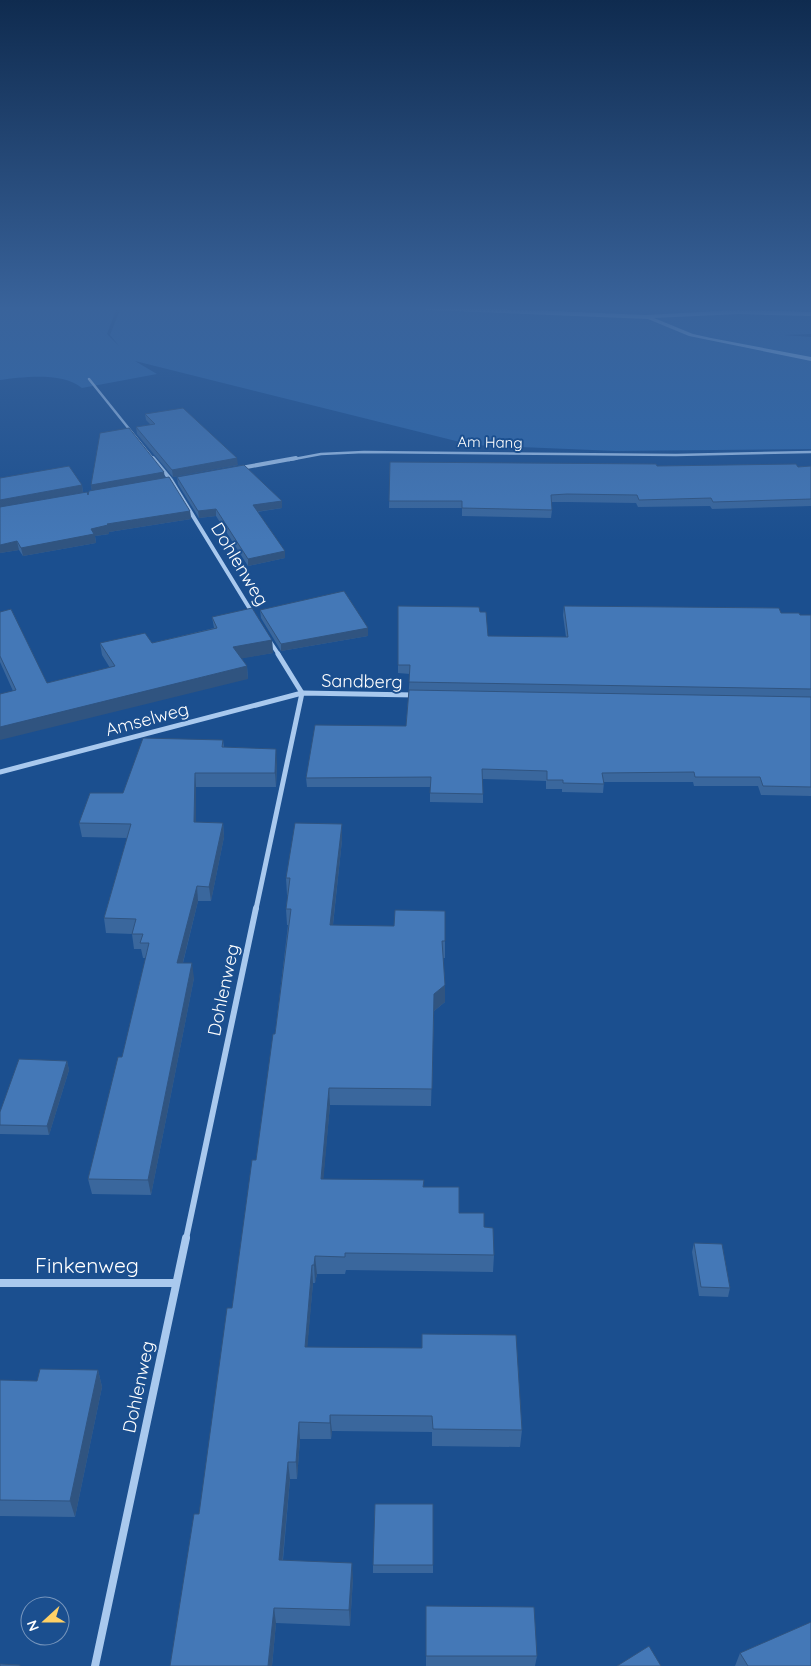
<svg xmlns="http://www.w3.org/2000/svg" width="811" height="1666" font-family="Quicksand,sans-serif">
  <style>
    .green { fill: #2e69ad }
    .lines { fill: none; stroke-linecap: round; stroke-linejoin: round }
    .stream { fill: #9cc4f0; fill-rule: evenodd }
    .minor-far4 { stroke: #a9c9ee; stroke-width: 2.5 }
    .minor-far3 { stroke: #a9c9ee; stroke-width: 4 }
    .minor-far2 { stroke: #a9c9ee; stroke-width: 5 }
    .minor-far1 { stroke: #a9c9ee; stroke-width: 6 }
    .minor { stroke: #a9c9ee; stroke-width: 8 }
    .wall { fill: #3a679d }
    .shaded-wall { fill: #305480 }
    .building { fill: #4478b7; stroke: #305480 }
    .labels { text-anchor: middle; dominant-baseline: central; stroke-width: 4; stroke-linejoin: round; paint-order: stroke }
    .far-street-label { font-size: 15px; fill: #fff; stroke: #1b4f8f }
    .street-label { font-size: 18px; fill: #fff; stroke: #1b4f8f }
    .near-street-label { font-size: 21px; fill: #fff; stroke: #1b4f8f }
  </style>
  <rect width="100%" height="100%" fill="#1b4f8f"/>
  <!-- green -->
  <path class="green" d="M 0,308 L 120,308 L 116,310 L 107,334 L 119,346 L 110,335 L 120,310 L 124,308 L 811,308 L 811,334 L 784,335 L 811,337 L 811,449 L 616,451 L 472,445 L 135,361 L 157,374 L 82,388 C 62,372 24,377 0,380 Z"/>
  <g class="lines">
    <!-- stream -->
    <path class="stream" d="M 382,308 L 479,308 L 646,315 L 739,310 L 811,312 L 811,316 L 739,314 L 654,318 L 693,334 L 711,338 L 811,357 L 811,361 L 689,336 L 648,319 Z"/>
    <!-- minor-far4 -->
    <g class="minor-far4">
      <path d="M 89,379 L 154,460"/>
      <path d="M 289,460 L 321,454 L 364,452 L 676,455 L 811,452"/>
    </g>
    <!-- minor-far3 -->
    <g class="minor-far3">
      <path d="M 153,458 L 171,480 L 253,614"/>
      <path d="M 241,468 L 296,458"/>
      <path d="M 269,640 L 279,655"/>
    </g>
    <!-- minor-far2 -->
    <g class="minor-far2">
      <path d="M 0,772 L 302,693 L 414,695"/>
      <path d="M 256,909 L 302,693 L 278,654"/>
    </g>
    <!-- minor-far1 -->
    <path class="minor-far1" d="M 186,1239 L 256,908"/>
    <!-- minor -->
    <g class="minor">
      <path d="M 0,1283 L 175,1283"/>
      <path d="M 95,1666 L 186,1238"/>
    </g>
  </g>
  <!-- wall -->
  <g class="wall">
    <path d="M 145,414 L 238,465 L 173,477 L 137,434 L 136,427 L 151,425 L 146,420 Z"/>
    <path d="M 390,462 L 657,466 L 798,467 L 811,466 L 811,506 L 712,509 L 710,506 L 638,507 L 636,503 L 567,502 L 551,502 L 552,510 L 551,518 L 462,516 L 462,508 L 389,508 Z"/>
    <path d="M 177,477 L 282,508 L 257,512 L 285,558 L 248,566 L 216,516 L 199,518 L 178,484 Z"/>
    <path d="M 0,478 L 82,485 L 83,492 L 88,495 L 92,491 L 91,485 L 165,478 L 190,511 L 191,519 L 109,532 L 109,534 L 95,536 L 96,543 L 23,556 L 19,550 L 0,553 Z"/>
    <path d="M 398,606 L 480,612 L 488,636 L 566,637 L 563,615 L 564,606 L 781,613 L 800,615 L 811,615 L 811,796 L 761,795 L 758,786 L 694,786 L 693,782 L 604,782 L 603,793 L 562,792 L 562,789 L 546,789 L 546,781 L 483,779 L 483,803 L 430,802 L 430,787 L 307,787 L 306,778 L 406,726 L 410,674 L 398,673 Z"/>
    <path d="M 260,610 L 368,636 L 281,651 L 261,618 Z"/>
    <path d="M 0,612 L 47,683 L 110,668 L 102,655 L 100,643 L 152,643 L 214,628 L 212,617 L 272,640 L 273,653 L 241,658 L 247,666 L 248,679 L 13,691 L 0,662 Z"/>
    <path d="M 223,740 L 224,747 L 277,763 L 276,787 L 196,787 L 196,822 L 223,823 L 224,837 L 211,901 L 198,901 L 183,963 L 194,978 L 151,1195 L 92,1194 L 88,1179 L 122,1057 L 146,958 L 143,958 L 141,949 L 134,949 L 132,934 L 106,933 L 104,918 L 127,838 L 82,837 L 79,823 L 123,793 Z"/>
    <path d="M 342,840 L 333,925 L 445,941 L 445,958 L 443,958 L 445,985 L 445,1002 L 434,1011 L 431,1106 L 330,1105 L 323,1179 L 423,1187 L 459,1213 L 484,1227 L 494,1255 L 493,1272 L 346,1270 L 345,1274 L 317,1274 L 315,1283 L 313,1283 L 307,1347 L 522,1430 L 520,1447 L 432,1446 L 432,1432 L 332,1431 L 331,1439 L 300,1439 L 297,1479 L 290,1479 L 283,1560 L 353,1578 L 350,1626 L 276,1623 L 272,1666 L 170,1666 L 199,1514 L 256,1160 L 275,1034 L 288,925 L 287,925 L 286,909 L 288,895 L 287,895 L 286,878 Z"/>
    <path d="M 67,1061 L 69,1070 L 49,1135 L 0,1134 L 0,1112 Z"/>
    <path d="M 694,1243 L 730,1288 L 728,1297 L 699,1296 L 692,1252 Z"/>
    <path d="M 98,1370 L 102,1387 L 75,1517 L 0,1516 L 0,1380 L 37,1381 Z"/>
    <path d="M 433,1504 L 433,1573 L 373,1573 L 373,1565 Z"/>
    <path d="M 426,1606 L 537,1656 L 535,1666 L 426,1666 Z"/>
    <path d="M 740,1653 L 811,1666 L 735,1666 Z"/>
  </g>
  <!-- shaded-wall -->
  <g class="shaded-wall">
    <path d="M 237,458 L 238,465 L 173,477 L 172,470 Z"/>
    <path d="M 164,472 L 165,478 L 92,492 L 91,485 Z"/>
    <path d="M 82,485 L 83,493 L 0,508 L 0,500 Z"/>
    <path d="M 282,501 L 282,508 L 254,512 L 253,505 Z"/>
    <path d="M 216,509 L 216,516 L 199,518 L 198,511 Z"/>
    <path d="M 190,511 L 191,519 L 109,532 L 109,534 L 95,536 L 96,543 L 23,556 L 21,548 L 107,524 Z"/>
    <path d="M 17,541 L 19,550 L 0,553 L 0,545 Z"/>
    <path d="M 285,551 L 285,558 L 248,566 L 248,559 Z"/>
    <path d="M 368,628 L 368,636 L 281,651 L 281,644 Z"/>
    <path d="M 272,640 L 273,653 L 234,660 L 233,647 Z"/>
    <path d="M 247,666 L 248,679 L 0,740 L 0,727 Z"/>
    <path d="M 276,749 L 277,763 L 276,787 L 275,773 Z"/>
    <path d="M 195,773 L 196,787 L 196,836 L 194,822 Z"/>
    <path d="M 223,823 L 224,837 L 211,901 L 209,887 Z"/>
    <path d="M 342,824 L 342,840 L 331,942 L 330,925 Z"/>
    <path d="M 197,886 L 198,901 L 179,978 L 177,963 Z"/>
    <path d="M 192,963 L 194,978 L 151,1195 L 148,1180 Z"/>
    <path d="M 445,985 L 445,1002 L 434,1011 L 431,1106 L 434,994 Z"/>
    <path d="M 67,1061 L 69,1070 L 49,1135 L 47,1126 Z"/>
    <path d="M 329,1088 L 330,1105 L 322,1196 L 321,1179 Z"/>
    <path d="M 315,1256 L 317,1274 L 315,1283 L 314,1265 Z"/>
    <path d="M 312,1265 L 313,1283 L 306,1363 L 305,1347 Z"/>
    <path d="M 98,1370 L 102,1387 L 75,1517 L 70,1501 Z"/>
    <path d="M 330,1415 L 332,1431 L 331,1439 L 330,1423 Z"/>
    <path d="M 299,1422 L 300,1439 L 297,1479 L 296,1462 Z"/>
    <path d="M 288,1462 L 290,1479 L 281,1576 L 279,1560 Z"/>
    <path d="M 352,1563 L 353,1578 L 350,1626 L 349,1610 Z"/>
    <path d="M 274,1608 L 276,1623 L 272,1666 L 268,1666 Z"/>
  </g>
  <!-- building -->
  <g class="building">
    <path d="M 183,408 L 237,458 L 172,470 L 136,427 L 155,424 L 145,414 Z"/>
    <path d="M 129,428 L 164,472 L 91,485 L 100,433 Z"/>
    <path d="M 390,462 L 656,464 L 657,466 L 796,464 L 798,467 L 811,466 L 811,499 L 713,502 L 711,498 L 639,500 L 637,495 L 567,494 L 551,495 L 552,510 L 462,508 L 462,501 L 389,501 Z"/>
    <path d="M 244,465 L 282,501 L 253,505 L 285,551 L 248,559 L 216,509 L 198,511 L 177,477 Z"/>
    <path d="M 69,466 L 82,485 L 0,500 L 0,478 Z"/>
    <path d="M 169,477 L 190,511 L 107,524 L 108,525 L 91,529 L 94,534 L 21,548 L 17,541 L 0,545 L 0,507 L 87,492 L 88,495 L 89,491 Z"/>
    <path d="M 344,591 L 368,628 L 281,644 L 260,610 Z"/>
    <path d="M 398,606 L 479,607 L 480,612 L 486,612 L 488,636 L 568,637 L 564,606 L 779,608 L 781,613 L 799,613 L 800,615 L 811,615 L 811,689 L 409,682 L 410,665 L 398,665 Z"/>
    <path d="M 252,608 L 272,640 L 233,647 L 247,666 L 0,727 L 0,694 L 16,690 L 0,656 L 0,612 L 11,609 L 47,683 L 115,666 L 100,643 L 145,633 L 152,643 L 217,628 L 212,617 Z"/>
    <path d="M 409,690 L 811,697 L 811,787 L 763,786 L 760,777 L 695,777 L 694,772 L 602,773 L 604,784 L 563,783 L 563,780 L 547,780 L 547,771 L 482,769 L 483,794 L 430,793 L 431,777 L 306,778 L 315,725 L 406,726 Z"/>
    <path d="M 143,738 L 223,740 L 222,747 L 276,749 L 275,773 L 195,773 L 194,822 L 223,823 L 209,887 L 197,886 L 177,963 L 192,963 L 148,1180 L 88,1179 L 118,1057 L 122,1057 L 149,943 L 140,943 L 143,934 L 132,934 L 136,919 L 104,918 L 131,824 L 79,823 L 90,793 L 123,793 Z"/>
    <path d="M 295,823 L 342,824 L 330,925 L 394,926 L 395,910 L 445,911 L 445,941 L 442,941 L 445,985 L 434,994 L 432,1089 L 329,1088 L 321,1179 L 424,1180 L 423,1187 L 459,1187 L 459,1213 L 484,1213 L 484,1227 L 493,1228 L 494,1255 L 345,1253 L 345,1257 L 315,1256 L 314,1265 L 312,1265 L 305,1347 L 422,1348 L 422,1334 L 516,1335 L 522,1430 L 433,1429 L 432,1416 L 330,1415 L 330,1423 L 299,1422 L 296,1462 L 288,1462 L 279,1560 L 352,1563 L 349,1610 L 274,1608 L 268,1666 L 170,1666 L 194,1514 L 199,1514 L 227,1308 L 232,1308 L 252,1160 L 256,1160 L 273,1034 L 275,1034 L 291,909 L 286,909 L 290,878 L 286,878 Z"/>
    <path d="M 19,1059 L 67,1061 L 47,1126 L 0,1125 L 0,1112 Z"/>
    <path d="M 694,1243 L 722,1244 L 730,1288 L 701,1287 Z"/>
    <path d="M 40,1369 L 98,1370 L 70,1501 L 0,1500 L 0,1380 L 37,1381 Z"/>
    <path d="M 375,1504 L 433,1504 L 433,1565 L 373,1565 Z"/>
    <path d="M 426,1606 L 534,1607 L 537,1656 L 426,1656 Z"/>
    <path d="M 811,1622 L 811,1666 L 748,1666 L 740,1653 Z"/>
    <path d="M 649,1646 L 661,1666 L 617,1666 Z"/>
    <path d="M 0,1664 L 20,1665 L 20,1666 L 0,1666 Z"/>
  </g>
  <!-- sky -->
  <linearGradient id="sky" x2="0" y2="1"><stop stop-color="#0f2b4f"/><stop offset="0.57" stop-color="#39639b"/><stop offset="1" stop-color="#39639b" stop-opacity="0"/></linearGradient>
  <rect width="811" height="541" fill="url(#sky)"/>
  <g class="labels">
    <!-- far-street labels -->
    <g class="far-street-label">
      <text transform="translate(490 442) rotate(1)">Am Hang</text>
    </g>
    <!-- street labels -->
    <g class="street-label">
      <text transform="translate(240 564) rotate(59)">Dohlenweg</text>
      <text transform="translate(362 681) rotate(1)">Sandberg</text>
      <text transform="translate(147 719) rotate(-15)">Amselweg</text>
      <text transform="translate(223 990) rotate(-78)">Dohlenweg</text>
      <text transform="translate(138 1387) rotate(-78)">Dohlenweg</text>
    </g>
    <!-- near-street labels -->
    <g class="near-street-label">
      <text x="87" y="1265">Finkenweg</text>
    </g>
  </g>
  <!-- north arrow -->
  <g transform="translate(45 1621) rotate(249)"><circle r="24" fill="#1b4f8f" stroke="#7695bc"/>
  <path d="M0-4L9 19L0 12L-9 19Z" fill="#ffd166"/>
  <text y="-8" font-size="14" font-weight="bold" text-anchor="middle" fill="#ffffff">N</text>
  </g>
</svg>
